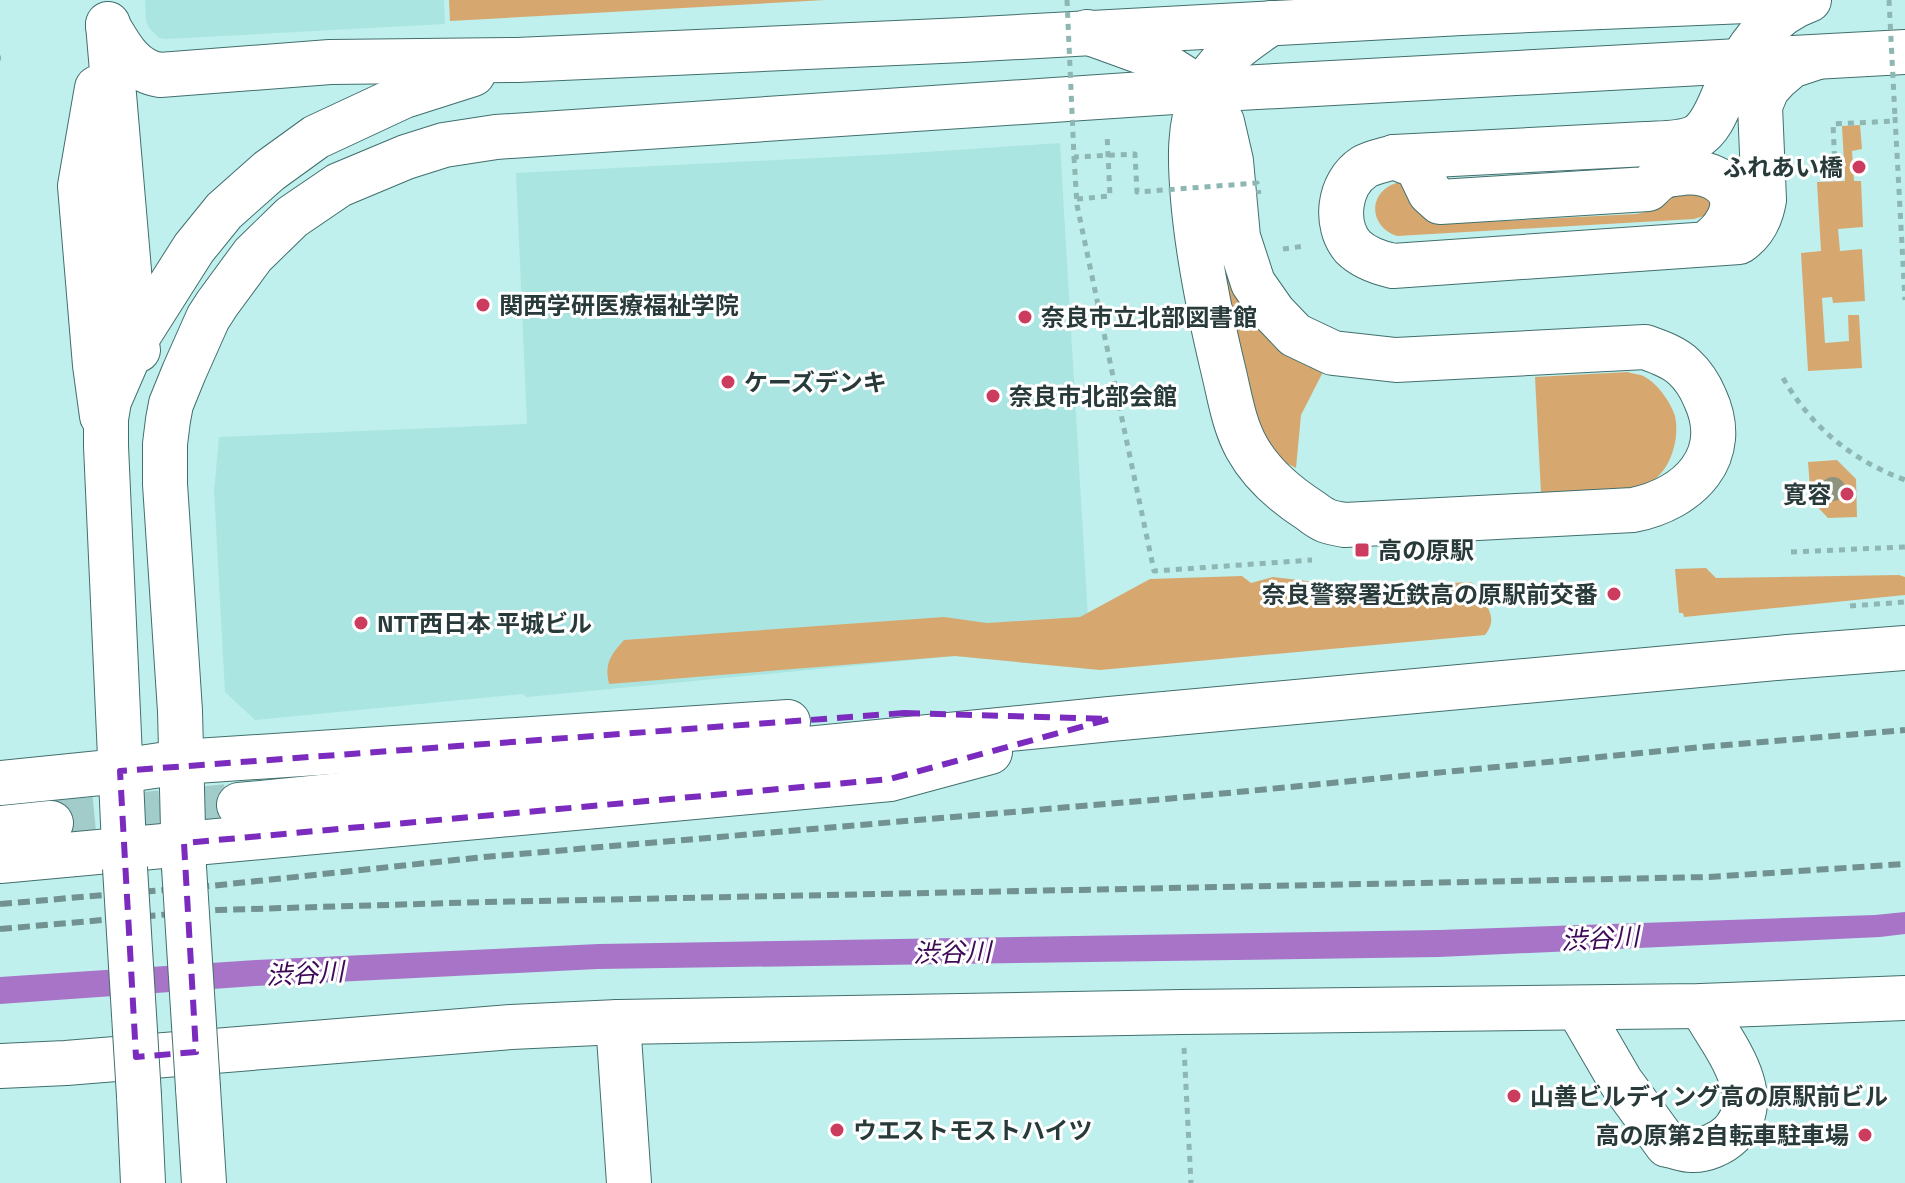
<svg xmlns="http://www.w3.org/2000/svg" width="1905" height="1183" font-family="'Titillium Web','Noto Sans JP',sans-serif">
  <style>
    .built { fill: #aae5e2 }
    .green { fill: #d6a870 }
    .water { fill: #a774c7 }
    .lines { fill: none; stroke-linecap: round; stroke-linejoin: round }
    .minor-tunnel { stroke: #a1ccc9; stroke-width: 44; stroke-dasharray: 44 22; stroke-linecap: butt }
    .minor-casing { stroke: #416f6d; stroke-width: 46 }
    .path { stroke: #8eb6b3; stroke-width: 5; stroke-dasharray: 6 6; stroke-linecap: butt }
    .minor { stroke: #fff; stroke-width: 44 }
    .rail { stroke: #719290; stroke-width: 6; stroke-dasharray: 12 6; stroke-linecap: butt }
    .minor-bridge-casing { stroke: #416f6d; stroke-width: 46; stroke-linecap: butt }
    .path-bridge { stroke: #8eb6b3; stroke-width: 5; stroke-dasharray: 6 6; stroke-linecap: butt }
    .minor-bridge { stroke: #fff; stroke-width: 44 }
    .tree { fill: #8c937e }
    .marked { fill: none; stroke: #7b2cbf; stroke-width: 6; stroke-dasharray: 16 10; stroke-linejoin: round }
    .poi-dot { fill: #cc3c5e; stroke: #fff; stroke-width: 3 }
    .labels { text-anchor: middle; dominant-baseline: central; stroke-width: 6; stroke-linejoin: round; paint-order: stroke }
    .poi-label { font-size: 24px; font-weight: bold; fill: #283b3a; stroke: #fff; text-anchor: start }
    .water-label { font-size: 26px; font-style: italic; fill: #3e0a57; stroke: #fff }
  </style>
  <rect width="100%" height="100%" fill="#bff0ed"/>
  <!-- built -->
  <g class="built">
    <path d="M 145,0 L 444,0 L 445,24 L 165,39 L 159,38 L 149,28 L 146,21 Z"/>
    <path d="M 1060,143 L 1091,669 L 955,656 L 527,697 L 523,694 L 255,720 L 225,692 L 214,491 L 219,437 L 527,424 L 516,173 L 896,154 Z"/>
  </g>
  <!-- green -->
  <g class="green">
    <path d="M 449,0 L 825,0 L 450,21 Z"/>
    <path d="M 1860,125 L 1862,149 L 1852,151 L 1854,181 L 1861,181 L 1863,227 L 1838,229 L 1840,251 L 1862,249 L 1865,301 L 1833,303 L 1832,297 L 1822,298 L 1825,343 L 1849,341 L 1848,315 L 1859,315 L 1862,368 L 1808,371 L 1801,253 L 1821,251 L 1817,182 L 1845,181 L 1842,126 Z"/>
    <path d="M 1700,181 L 1712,206 L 1704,216 L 1694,219 L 1397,236 C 1366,225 1369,189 1400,182 C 1409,206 1418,218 1444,224 L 1636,214 C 1658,210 1660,204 1676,192 C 1683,187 1693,185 1700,181 Z"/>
    <path d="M 1216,232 L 1259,328 L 1291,358 L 1324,370 L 1301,415 L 1296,468 L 1280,460 L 1266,438 L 1248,400 Z"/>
    <path d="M 1628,372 C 1633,374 1641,374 1645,377 C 1658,384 1671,403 1675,416 C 1680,438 1671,470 1651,482 C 1626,495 1570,492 1541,493 L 1535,377 Z"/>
    <path d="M 1837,460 L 1856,479 L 1857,517 L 1828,518 L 1811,500 L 1808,462 Z"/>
    <path d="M 1706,568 L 1716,578 L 1899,575 L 1905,577 L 1905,595 L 1684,617 L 1683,613 L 1679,613 L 1675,569 Z"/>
    <path d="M 1242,576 L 1251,583 L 1273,577 L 1359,587 L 1471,582 C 1478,587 1478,591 1482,598 C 1491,612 1496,621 1485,635 L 1100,670 L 955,656 L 609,684 C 604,663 611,655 624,640 L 944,617 L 987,623 L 1080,617 L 1150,579 Z"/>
  </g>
  <!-- water -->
  <path class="water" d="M 1905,912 L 1905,934 L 1880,937 L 1439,957 L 597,969 L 255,986 L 0,1004 L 0,977 L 256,960 L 599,944 L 1439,930 L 1875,915 Z"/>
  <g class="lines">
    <!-- minor-tunnel -->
    <path class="minor-tunnel" d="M 51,823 L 239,805"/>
    <!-- minor casing -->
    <g class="minor-casing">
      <g id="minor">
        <path d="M 1809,0 C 1768,14 1744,52 1726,90 C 1719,105 1712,128 1696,137 C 1682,144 1661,143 1646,144 L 1394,157 C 1385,160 1372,162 1364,167 C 1338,184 1334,225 1353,247 C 1363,257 1380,263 1393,266 L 1739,242 C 1754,232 1761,217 1764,200 L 1760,106 L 1767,89 L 1777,78 L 1791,66 L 1815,58"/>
        <path d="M 108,24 L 135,341 L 138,350"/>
        <path d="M 108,26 C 121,48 133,71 160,75 L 330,62 L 517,60 L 963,40 L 1461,13 L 1770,0"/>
        <path d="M 1087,32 L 1145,53 L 1203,90 L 1222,122 L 1231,161 L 1238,237 L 1253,283 L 1274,313 L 1295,335 L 1333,353 L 1396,360 L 1645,347 C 1659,352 1674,357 1684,367 C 1694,376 1700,386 1705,398 C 1732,456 1689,499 1633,510 L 1345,525 C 1339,524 1332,523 1327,521 C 1322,519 1316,515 1311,511 C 1286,495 1262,475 1247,448 C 1234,425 1230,398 1224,373 C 1210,315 1198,258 1193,199 C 1190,162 1188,125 1203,91 C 1216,60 1244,41 1271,23"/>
        <path d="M 97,88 L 80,186 L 95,365 L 102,416"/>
        <path d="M 1394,157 L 1417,166 L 1430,193 L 1440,202 L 1648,189 C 1652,185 1658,179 1663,177 C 1668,174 1676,174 1682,173 C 1715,169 1747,191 1725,225 C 1720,233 1713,238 1707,244"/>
        <path d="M 0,783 L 120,771 L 181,762 L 788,722"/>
        <path d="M 239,805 L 1110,719 L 1788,657 L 1905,648"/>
        <path d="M 0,828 L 51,823"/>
        <path d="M 0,861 L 890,779 L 990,752"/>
        <path d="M 184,867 L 180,711 L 165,484 L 165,444 L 168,420 L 171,404 L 184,372 L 208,318 L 217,304 L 253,255 L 292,217 L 339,185 L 406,157 L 444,145 L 496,137 L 1203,90 L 1905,52"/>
        <path d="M 125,868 L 106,446 L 106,419 L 109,401 L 135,341 L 194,248 L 224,211 L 269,171 L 316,137 L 404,96 L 473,74"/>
        <path d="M 1578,1008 L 1621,1082 L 1667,1145 C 1675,1146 1683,1150 1691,1150 C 1705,1151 1722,1143 1731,1134 C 1768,1096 1722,1043 1701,1006"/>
        <path d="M 618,1022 L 629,1183"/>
        <path d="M 0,1066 L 66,1063 L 511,1027 L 618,1022 L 1182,1012 L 1701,1006 L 1905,998"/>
        <path d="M 198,1088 L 204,1183"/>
        <path d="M 139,1096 L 143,1183"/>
      </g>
    </g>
    <!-- path -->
    <g class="path">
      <path d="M 0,58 L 1,58"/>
      <path d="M 1895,117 L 1905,300"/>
      <path d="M 1074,157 L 1077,205 L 1154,571 L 1312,560"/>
      <path d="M 1798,170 L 1835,168 L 1833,124 L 1896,121"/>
      <path d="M 1077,199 L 1110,196 L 1107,134"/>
      <path d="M 1283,249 L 1305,246"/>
      <path d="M 1783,378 C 1812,428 1852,460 1905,480"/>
      <path d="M 1791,552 L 1905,547"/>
      <path d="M 1850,606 L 1905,602"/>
      <path d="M 1184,1048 L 1191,1183"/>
    </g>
    <!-- minor -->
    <use href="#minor" class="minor"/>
    <!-- rail -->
    <g class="rail">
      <path d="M 0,904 L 210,886 L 484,857 L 1176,798 L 1703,747 L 1905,730"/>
      <path d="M 0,929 L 217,910 L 486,902 L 1709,877 L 1905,864"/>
    </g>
    <!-- minor-bridge casing -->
    <g class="minor-bridge-casing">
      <g id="minor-bridge">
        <path d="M 184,867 L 198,1088"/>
        <path d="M 125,868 L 139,1096"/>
      </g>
    </g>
    <!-- path-bridge -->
    <g class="path-bridge">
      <path d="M 1067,0 L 1074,157 L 1135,154 L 1137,192 L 1257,183 L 1259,194"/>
      <path d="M 1889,0 L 1895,117"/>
    </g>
    <!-- minor-bridge -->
    <use href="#minor-bridge" class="minor-bridge"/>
  </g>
  <!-- trees -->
  <circle class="tree" cx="1833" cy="489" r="12"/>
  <!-- marked area -->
  <path class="marked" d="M 904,713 L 1110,719 L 890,779 L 184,843 L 196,1052 L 136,1057 L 120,771 Z"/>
  <!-- markers -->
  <g class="poi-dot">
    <circle cx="1859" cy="167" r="8"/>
    <circle cx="483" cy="305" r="8"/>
    <circle cx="1025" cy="317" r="8"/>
    <circle cx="728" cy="382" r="8"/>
    <circle cx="993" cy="396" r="8"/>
    <circle cx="1847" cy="494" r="8"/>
    <rect x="1354" y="542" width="16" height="16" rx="4"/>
    <circle cx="1614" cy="594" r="8"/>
    <circle cx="361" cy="623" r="8"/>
    <circle cx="1514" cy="1096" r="8"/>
    <circle cx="837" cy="1130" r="8"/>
    <circle cx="1865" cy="1135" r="8"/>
  </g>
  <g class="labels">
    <!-- poi labels -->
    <g class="poi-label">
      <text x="1843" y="167" text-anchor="end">ふれあい橋</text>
      <text x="499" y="305">関西学研医療福祉学院</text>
      <text x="1041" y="317">奈良市立北部図書館</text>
      <text x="744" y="382">ケーズデンキ</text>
      <text x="1009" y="396">奈良市北部会館</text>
      <text x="1831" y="494" text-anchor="end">寛容</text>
      <text x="1378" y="550">高の原駅</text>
      <text x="1598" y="594" text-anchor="end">奈良警察署近鉄高の原駅前交番</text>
      <text x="377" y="623">NTT西日本 平城ビル</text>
      <text x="1530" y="1096">山善ビルディング高の原駅前ビル</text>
      <text x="853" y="1130">ウエストモストハイツ</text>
      <text x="1849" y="1135" text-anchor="end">高の原第2自転車駐車場</text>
    </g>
    <!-- water labels -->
    <g class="water-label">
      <text transform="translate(1600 938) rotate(-3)">渋谷川</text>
      <text transform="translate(952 952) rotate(-1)">渋谷川</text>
      <text transform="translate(305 973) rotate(-3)">渋谷川</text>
    </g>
  </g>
</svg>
